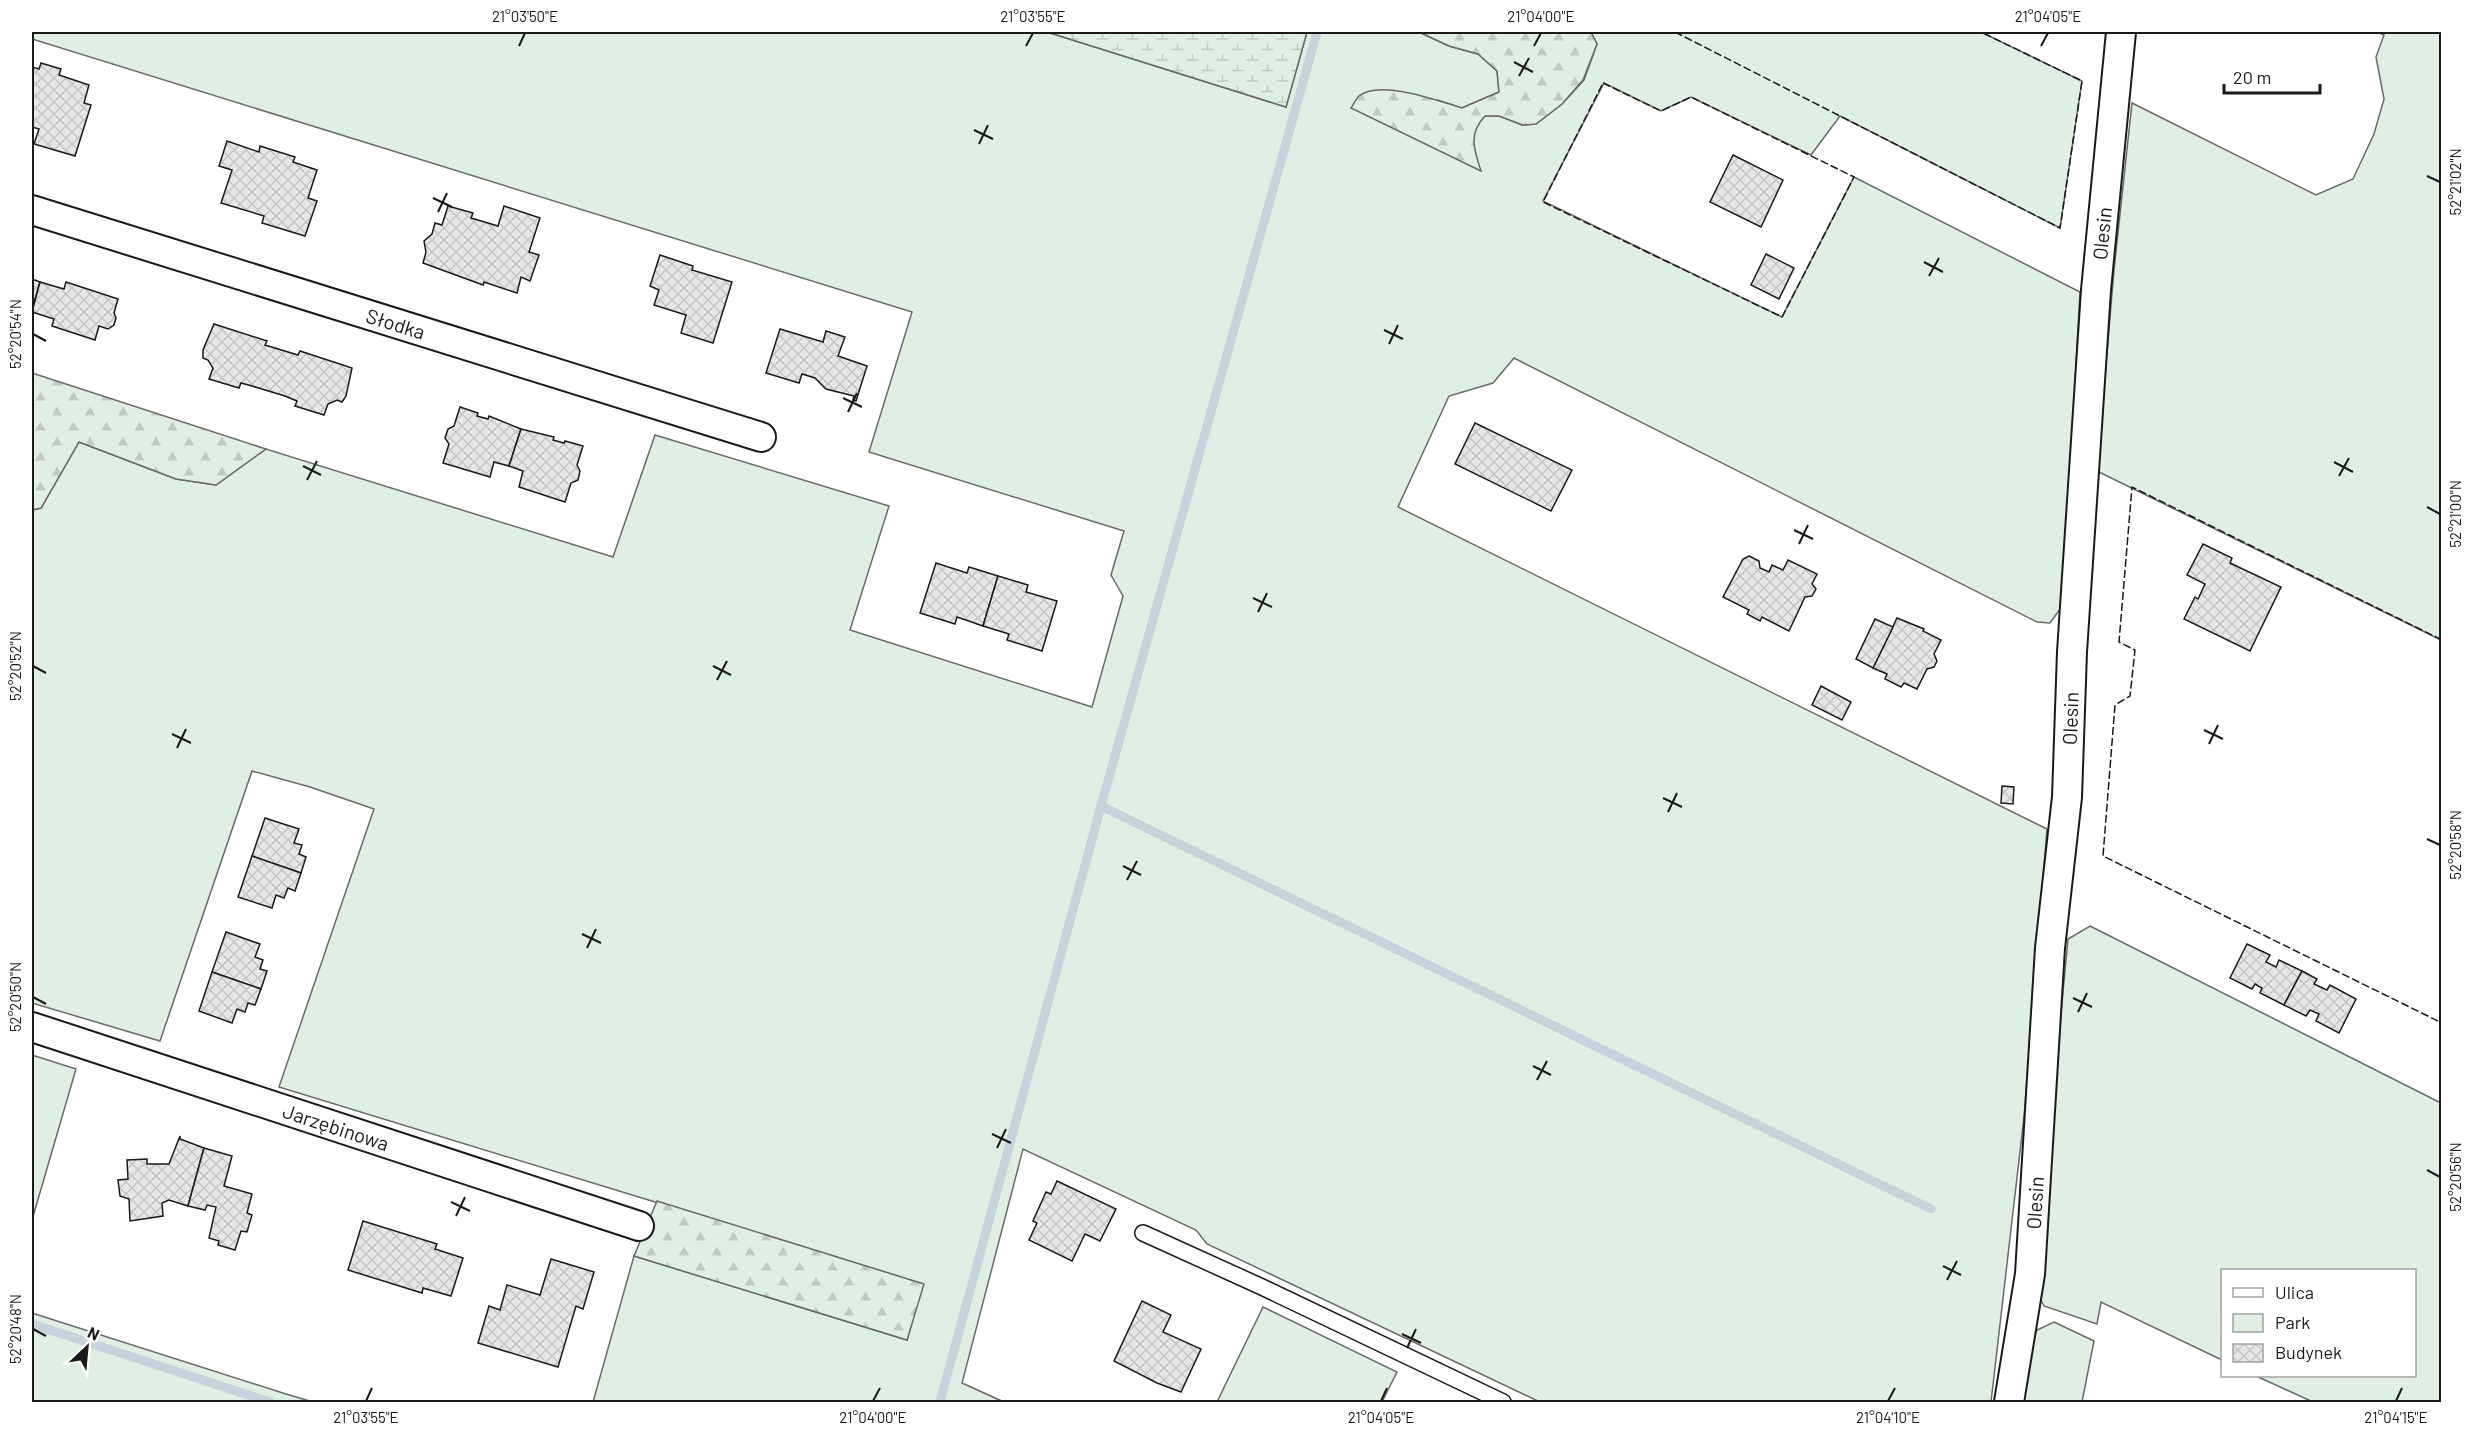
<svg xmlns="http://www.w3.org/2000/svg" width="2473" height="1434" font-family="Barlow,sans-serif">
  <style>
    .green { fill: #e0efe3; stroke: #6a6a6a; stroke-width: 1.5 }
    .forest { fill: url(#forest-firs); stroke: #6a6a6a; stroke-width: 1.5 }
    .wetland { fill: url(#wetland-marsh); stroke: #6a6a6a; stroke-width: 1.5 }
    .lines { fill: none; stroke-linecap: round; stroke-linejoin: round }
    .stream { stroke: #c6d2dc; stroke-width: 9 }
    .building { fill: url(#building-cross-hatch); stroke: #1a1a1a; stroke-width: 1.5 }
    .lane-casing { stroke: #1a1a1a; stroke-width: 18 }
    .street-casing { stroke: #1a1a1a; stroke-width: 32 }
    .lane { stroke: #fff; stroke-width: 15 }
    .street { stroke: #fff; stroke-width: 28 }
    .fence { stroke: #1a1a1a; stroke-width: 1.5; stroke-dasharray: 8 3; stroke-linecap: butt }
    .ticks { fill: none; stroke: #1a1a1a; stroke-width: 2 }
    .labels { text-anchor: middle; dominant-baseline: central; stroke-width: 4.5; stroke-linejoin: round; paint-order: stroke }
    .street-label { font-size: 20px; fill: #1a1a1a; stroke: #fff }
    .neatline { fill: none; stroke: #1a1a1a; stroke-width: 2 }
    .ticks-label { font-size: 15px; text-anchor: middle; fill: #1a1a1a }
  </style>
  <defs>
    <pattern id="forest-firs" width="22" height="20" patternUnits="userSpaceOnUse" patternTransform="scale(1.5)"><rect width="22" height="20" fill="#e0efe3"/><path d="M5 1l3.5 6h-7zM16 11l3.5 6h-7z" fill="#c0ccc2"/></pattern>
    <pattern id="wetland-marsh" width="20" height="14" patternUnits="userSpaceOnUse" patternTransform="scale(1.5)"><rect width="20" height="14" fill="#e0efe3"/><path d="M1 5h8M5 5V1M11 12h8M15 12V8" fill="none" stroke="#c0ccc2"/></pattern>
    <pattern id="building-cross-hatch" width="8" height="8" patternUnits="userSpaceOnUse" patternTransform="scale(1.5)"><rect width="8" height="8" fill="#e6e6e6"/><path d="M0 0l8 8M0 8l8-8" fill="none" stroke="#c5c5c5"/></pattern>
  </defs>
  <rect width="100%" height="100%" fill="#fff"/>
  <!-- green -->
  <g class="green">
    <path d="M 32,32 L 1047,32 L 1286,107 L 1307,32 L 1419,32 L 1449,46 L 1478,54 L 1497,71 L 1499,92 L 1462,108 L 1438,100 L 1480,170 C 1473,149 1468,133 1485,116 L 1499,116 L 1522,125 L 1536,124 L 1562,104 L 1584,80 L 1597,44 L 1591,32 L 1981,32 L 2082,81 L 2060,228 L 1840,116 L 1811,155 L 1691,97 L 1661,111 L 1604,83 L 1543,201 L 1782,317 L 1854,177 L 2080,292 L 2063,605 L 2050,623 L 2037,622 L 1514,358 L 1493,383 L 1449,396 L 1398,507 L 2047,829 L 2024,1117 L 1991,1402 L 1540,1402 L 1207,1244 L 1196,1230 L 1023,1149 L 962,1383 L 1004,1402 L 593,1402 L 634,1256 L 907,1340 L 923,1284 L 279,1087 L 374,809 L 310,787 L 252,771 L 160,1041 L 32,1003 L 32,510 L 41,508 L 79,442 L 176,479 L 216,485 L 266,449 L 613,557 L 655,435 L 889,506 L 850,630 L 1092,707 L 1123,596 L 1111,575 L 1124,531 L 869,452 L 912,312 L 32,39 Z"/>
    <path d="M 2377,32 L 2441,32 L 2441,640 L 2097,471 L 2114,270 L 2132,103 L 2316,195 L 2353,179 L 2374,134 L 2384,99 L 2376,57 L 2384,35 Z"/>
    <path d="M 2090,926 L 2441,1103 L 2441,1402 L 2313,1402 L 2256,1376 L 2414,1376 L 2414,1270 L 2222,1270 L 2222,1360 L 2101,1302 L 2097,1324 L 2044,1306 L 2035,1289 L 2068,939 Z"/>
    <path d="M 32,1055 L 76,1069 L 32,1220 Z"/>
    <path d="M 1263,1307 L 1397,1372 L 1382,1402 L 1217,1402 Z"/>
    <path d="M 32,1313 L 286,1394 L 313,1402 L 32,1402 Z"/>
    <path d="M 2054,1322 L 2094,1341 L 2082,1402 L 2023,1402 L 2031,1343 L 2037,1330 Z"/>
  </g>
  <!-- forest -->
  <g class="forest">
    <path d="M 1419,32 L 1591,32 L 1597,44 L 1583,80 L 1562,104 L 1536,124 L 1523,125 L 1499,116 L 1485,116 C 1468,133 1474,150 1481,171 L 1351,108 C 1354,104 1356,98 1359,96 C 1380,79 1439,101 1462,108 L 1499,92 L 1497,71 L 1478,54 L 1449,46 Z"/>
    <path d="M 32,373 L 266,449 L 216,485 L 176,479 L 79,442 L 41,508 L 32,510 Z"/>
    <path d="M 657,1201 L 924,1284 L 907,1340 L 634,1256 Z"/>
  </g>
  <!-- wetland -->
  <path class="wetland" d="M 1047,32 L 1307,32 L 1286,107 Z"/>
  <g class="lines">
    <!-- stream -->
    <g class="stream">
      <path d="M 1101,806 L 1931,1209"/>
      <path d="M 32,1324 L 270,1402"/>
      <path d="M 940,1402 L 1101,806 L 1317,32"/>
    </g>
  </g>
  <!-- building -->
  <g class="building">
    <path d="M 41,63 L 61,69 L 59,75 L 89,85 L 84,103 L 91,105 L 75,156 L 34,144 L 39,129 L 32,127 L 32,67 L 39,69 Z"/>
    <path d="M 227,141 L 259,152 L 260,146 L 295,157 L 293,162 L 317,170 L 308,198 L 317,201 L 305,236 L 262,223 L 264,216 L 221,203 L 232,170 L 219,166 Z"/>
    <path d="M 1733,155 L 1783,180 L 1761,227 L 1710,202 Z"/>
    <path d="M 448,206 L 473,213 L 471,218 L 498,226 L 504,206 L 540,218 L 529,252 L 539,255 L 530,281 L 521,277 L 517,293 L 484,282 L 483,285 L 423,263 L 426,252 L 424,241 L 432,234 L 435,223 L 442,225 Z"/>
    <path d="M 1766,254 L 1794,268 L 1779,299 L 1751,285 Z"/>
    <path d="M 660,255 L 693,266 L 692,270 L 732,282 L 713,343 L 681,333 L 686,315 L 654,305 L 659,290 L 650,286 Z"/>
    <path d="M 32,279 L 40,282 L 32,310 Z"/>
    <path d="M 40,282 L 64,289 L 66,282 L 118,299 L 114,313 L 116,318 L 114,325 L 108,329 L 99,326 L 95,340 L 52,326 L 54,319 L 32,312 Z"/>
    <path d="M 214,324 L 267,341 L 265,345 L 298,355 L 300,351 L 352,368 L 346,396 L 342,402 L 337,400 L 328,404 L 324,415 L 295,406 L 297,401 L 285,396 L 252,386 L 241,383 L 239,388 L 209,379 L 213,368 L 208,360 L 203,358 L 203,350 Z"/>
    <path d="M 780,329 L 823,342 L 826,331 L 845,337 L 838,356 L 867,366 L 856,401 L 853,400 L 854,396 L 826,389 L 815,378 L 802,374 L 799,383 L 766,373 Z"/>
    <path d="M 460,407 L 478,413 L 477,416 L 488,419 L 489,416 L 521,429 L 509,466 L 494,462 L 490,477 L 443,463 L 449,444 L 445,438 L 448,429 L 454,426 Z"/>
    <path d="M 1475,423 L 1572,470 L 1551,511 L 1455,464 Z"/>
    <path d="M 521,429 L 554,437 L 553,440 L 564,443 L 565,441 L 583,446 L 577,465 L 580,471 L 578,480 L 571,483 L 565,502 L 519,487 L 523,471 L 509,466 Z"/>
    <path d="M 2203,544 L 2232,558 L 2230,563 L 2281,587 L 2250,651 L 2184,619 L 2195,597 L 2198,599 L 2205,584 L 2187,575 Z"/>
    <path d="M 1749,556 L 1759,561 L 1760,568 L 1769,572 L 1772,565 L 1783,570 L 1788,560 L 1817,574 L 1812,584 L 1816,589 L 1812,596 L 1805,597 L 1789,631 L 1762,617 L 1760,621 L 1747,614 L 1749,610 L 1723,597 L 1743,559 Z"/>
    <path d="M 936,563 L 967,573 L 969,567 L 998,576 L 983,626 L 957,617 L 955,624 L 920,613 Z"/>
    <path d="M 998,576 L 1028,585 L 1026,592 L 1057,601 L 1042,651 L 1007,640 L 1009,634 L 983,626 Z"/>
    <path d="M 1897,618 L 1924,629 L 1923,631 L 1941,640 L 1934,654 L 1937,661 L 1934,667 L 1927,669 L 1917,689 L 1904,683 L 1901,687 L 1885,679 L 1887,674 L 1873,668 Z"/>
    <path d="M 1875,619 L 1893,627 L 1873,668 L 1856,659 Z"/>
    <path d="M 1821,686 L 1851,702 L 1842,720 L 1812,705 Z"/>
    <path d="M 2002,786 L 2014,787 L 2013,804 L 2001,803 Z"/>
    <path d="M 265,818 L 299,829 L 294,843 L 302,845 L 299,854 L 306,857 L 301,873 L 252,856 Z"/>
    <path d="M 252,856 L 301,873 L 295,891 L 288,888 L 284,898 L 276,895 L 272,908 L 238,897 Z"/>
    <path d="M 226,932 L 260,944 L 255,957 L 263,960 L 260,969 L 267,971 L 261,989 L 212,972 Z"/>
    <path d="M 2247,944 L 2270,955 L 2266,962 L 2276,967 L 2279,960 L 2302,971 L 2284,1005 L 2260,993 L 2262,988 L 2255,984 L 2252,989 L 2230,978 Z"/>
    <path d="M 2302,971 L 2317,979 L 2314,984 L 2327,990 L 2330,985 L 2356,999 L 2339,1033 L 2316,1021 L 2319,1014 L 2310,1010 L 2306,1016 L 2284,1005 Z"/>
    <path d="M 212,972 L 261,989 L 255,1005 L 248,1003 L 245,1012 L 237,1009 L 232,1023 L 199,1011 Z"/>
    <path d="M 180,1136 L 180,1139 L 204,1148 L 188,1206 L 169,1200 L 162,1203 L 163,1216 L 130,1221 L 129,1199 L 120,1196 L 118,1180 L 128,1179 L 127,1160 L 147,1159 L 147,1164 L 169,1164 Z"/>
    <path d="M 204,1148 L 232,1156 L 224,1186 L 252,1194 L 247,1213 L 252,1215 L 247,1232 L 241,1231 L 235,1250 L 218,1245 L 219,1241 L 209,1238 L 216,1207 L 207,1205 L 205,1210 L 188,1206 Z"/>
    <path d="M 1057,1181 L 1116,1209 L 1100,1241 L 1085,1234 L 1072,1261 L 1029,1240 L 1037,1223 L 1033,1221 L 1046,1192 L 1051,1194 Z"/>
    <path d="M 363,1221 L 437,1244 L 435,1249 L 463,1258 L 451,1296 L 423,1288 L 422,1293 L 348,1270 Z"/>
    <path d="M 551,1259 L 594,1272 L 583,1309 L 576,1306 L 558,1367 L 478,1343 L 489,1306 L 500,1310 L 507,1285 L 540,1295 Z"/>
    <path d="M 1142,1301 L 1171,1315 L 1163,1332 L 1201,1349 L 1181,1392 L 1157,1383 L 1114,1361 Z"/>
  </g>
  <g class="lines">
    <!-- lane casing -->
    <g class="lane-casing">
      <path id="lane" d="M 1143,1233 L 1262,1287 L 1503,1402"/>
    </g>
    <!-- street casing -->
    <g class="street-casing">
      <g id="street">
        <path id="s1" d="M 32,210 L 761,437"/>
        <path id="s2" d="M 32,1027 L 639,1226"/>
        <path id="s3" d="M 2009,1402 L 2030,1274 L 2050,948 L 2067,797 L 2072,652 L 2096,290 L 2121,32"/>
      </g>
    </g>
    <!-- lane -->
    <use href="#lane" class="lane"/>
    <!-- street -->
    <use href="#street" class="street"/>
    <!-- fence -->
    <g class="fence">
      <path d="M 1675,32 L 2060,228 L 2082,81 L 1981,32"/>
      <path d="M 1603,83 L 1661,111 L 1691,97 L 1854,177 L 1782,317 L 1543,202 Z"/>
      <path d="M 2442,640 L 2132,487 L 2119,642 L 2135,650 L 2130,696 L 2115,705 L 2103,856 L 2442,1023"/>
    </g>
  </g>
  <!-- ticks -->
  <path class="ticks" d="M 519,46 L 525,33M 1026,46 L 1033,33M 1534,46 L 1541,33M 2041,46 L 2048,33M 1514,62 L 1533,72M 1519,76 L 1529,58M 974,130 L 993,139M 979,144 L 988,125M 2427,176 L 2440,182M 433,198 L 452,207M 438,212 L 447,193M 1924,262 L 1943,272M 1929,276 L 1939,258M 1384,330 L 1403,339M 33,334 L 46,341M 1389,344 L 1398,325M 843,398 L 862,407M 848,412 L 857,393M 2334,462 L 2353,472M 303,466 L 321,475M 2339,476 L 2349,458M 307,480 L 317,461M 2427,507 L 2440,514M 1794,530 L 1813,539M 1799,544 L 1808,525M 1253,598 L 1272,607M 1258,612 L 1267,593M 33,666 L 46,673M 713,666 L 731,675M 717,680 L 727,661M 2204,730 L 2223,739M 172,734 L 191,743M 2209,744 L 2218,725M 177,748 L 186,729M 1663,798 L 1682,807M 1668,812 L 1677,793M 2427,839 L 2440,845M 1123,866 L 1141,875M 1127,880 L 1137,861M 582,934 L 601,943M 587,948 L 596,929M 33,997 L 46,1004M 2073,998 L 2092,1007M 2078,1012 L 2087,993M 1533,1066 L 1551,1075M 1537,1080 L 1547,1061M 992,1134 L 1011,1143M 997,1148 L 1006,1129M 2427,1170 L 2440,1177M 451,1202 L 470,1211M 456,1216 L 465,1197M 1943,1266 L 1961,1275M 1947,1280 L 1957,1261M 33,1329 L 46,1336M 1402,1334 L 1421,1343M 1407,1348 L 1416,1329M 366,1401 L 372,1388M 873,1401 L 880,1388M 1381,1401 L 1387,1388M 1888,1401 L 1895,1388M 2396,1401 L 2402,1388"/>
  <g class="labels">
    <!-- street labels -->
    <g class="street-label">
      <text stroke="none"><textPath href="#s3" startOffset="1173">Olesin</textPath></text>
      <text stroke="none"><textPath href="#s1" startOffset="381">Słodka</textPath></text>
      <text stroke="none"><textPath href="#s3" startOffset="687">Olesin</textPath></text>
      <text stroke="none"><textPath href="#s2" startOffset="320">Jarzębinowa</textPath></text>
      <text stroke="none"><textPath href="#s3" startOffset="201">Olesin</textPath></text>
    </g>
  </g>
  <!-- border -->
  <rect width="2473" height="1434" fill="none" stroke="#ffffff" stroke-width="66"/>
  <!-- legend -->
  <rect x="2221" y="1269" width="195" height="108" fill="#ffffff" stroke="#a3a3a3" stroke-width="1.5"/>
  <rect x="2233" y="1288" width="30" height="9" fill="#ffffff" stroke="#a3a3a3" stroke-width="1.5"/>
  <text x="2275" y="1299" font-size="18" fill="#1a1a1a">Ulica</text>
  <rect x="2233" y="1314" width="30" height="18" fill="#e0efe3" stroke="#a3a3a3" stroke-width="1.5"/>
  <text x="2275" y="1329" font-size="18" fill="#1a1a1a">Park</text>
  <rect x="2233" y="1344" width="30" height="18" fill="url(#building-cross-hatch)" stroke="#a3a3a3" stroke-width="1.5"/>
  <text x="2275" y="1359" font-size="18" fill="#1a1a1a">Budynek</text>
  <!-- north arrow -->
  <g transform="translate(87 1347) rotate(26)" stroke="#ffffff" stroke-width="4.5" paint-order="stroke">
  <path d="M0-4.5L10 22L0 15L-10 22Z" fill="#1a1a1a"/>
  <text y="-9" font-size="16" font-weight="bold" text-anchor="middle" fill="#1a1a1a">N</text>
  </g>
  <!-- scale -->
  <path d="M2224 84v9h96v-9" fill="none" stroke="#1a1a1a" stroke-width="3"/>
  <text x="2233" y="84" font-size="18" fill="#1a1a1a" stroke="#ffffff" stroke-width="4.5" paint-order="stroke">20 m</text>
  <rect x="33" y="33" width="2407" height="1368" class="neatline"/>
  <g class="ticks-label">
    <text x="525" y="22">21°03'50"E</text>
    <text x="1033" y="22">21°03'55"E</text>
    <text x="1541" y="22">21°04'00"E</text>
    <text x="2048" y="22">21°04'05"E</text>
    <text transform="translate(2456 182) rotate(-90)" y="5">52°21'02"N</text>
    <text transform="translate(16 334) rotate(-90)" y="5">52°20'54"N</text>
    <text transform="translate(2456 514) rotate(-90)" y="5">52°21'00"N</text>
    <text transform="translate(16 666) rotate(-90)" y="5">52°20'52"N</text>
    <text transform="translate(2456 845) rotate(-90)" y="5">52°20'58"N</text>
    <text transform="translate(16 997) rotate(-90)" y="5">52°20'50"N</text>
    <text transform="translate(2456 1177) rotate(-90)" y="5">52°20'56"N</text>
    <text transform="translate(16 1329) rotate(-90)" y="5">52°20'48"N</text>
    <text x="366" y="1423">21°03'55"E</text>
    <text x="873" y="1423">21°04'00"E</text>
    <text x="1381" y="1423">21°04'05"E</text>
    <text x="1888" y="1423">21°04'10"E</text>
    <text x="2396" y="1423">21°04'15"E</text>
  </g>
</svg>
